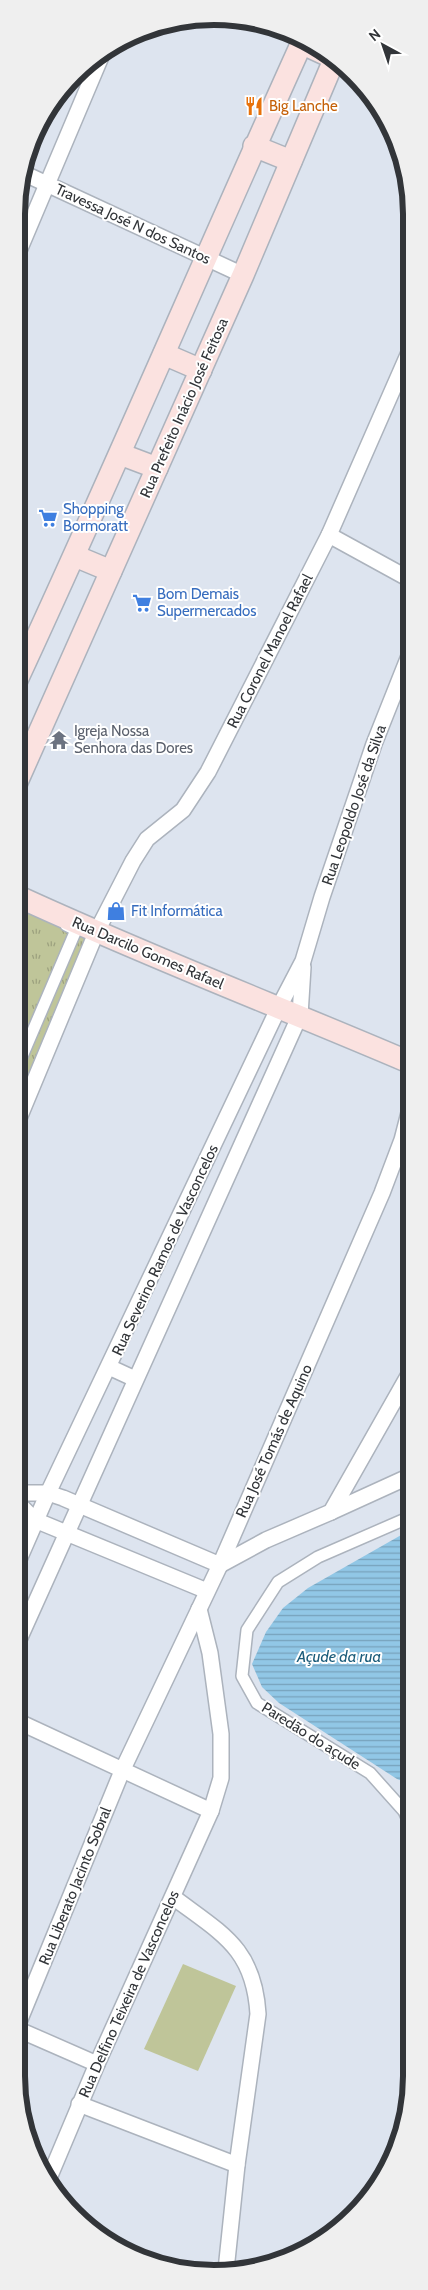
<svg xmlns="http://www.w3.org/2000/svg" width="428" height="2290" font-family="Cabin,sans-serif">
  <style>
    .grass { fill: #bfc599 }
    .park { fill: url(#park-tufts) }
    .water { fill: url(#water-rules) }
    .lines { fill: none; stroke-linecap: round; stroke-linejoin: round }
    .pedestrian-casing { stroke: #acb3bd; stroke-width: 14 }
    .minor-casing { stroke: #acb3bd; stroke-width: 18 }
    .secondary-casing { stroke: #acb3bd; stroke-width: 24 }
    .pedestrian { stroke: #fff; stroke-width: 11 }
    .minor { stroke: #fff; stroke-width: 15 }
    .secondary { stroke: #fbe2e0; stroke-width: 21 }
    .labels { text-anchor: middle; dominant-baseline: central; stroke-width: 4; stroke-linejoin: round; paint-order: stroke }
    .food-label { font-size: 15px; fill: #c56008; stroke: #fff; text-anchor: start }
    .street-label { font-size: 15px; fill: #323539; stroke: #fff }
    .shop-label { font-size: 15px; fill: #366cbe; stroke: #fff; text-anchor: start }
    .worship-label { font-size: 15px; fill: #5b616d; stroke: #fff; text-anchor: start }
    .water-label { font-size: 16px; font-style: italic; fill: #1b5c7a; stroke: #fff }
    .rim { fill: none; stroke: #323539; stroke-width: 6 }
  </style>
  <defs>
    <pattern id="park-tufts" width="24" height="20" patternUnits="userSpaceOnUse" patternTransform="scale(1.25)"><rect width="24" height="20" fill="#bfc599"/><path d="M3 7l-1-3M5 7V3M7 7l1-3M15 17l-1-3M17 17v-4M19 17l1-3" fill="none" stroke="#9ca17e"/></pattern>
    <pattern id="water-rules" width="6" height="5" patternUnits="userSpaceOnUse" patternTransform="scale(1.25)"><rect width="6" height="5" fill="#91c7e6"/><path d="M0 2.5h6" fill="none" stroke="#77a2bb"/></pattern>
  </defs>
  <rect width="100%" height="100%" fill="#dde4ef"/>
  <!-- grass -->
  <path class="grass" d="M 183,1964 L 236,1986 L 198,2071 L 144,2049 Z"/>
  <!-- park -->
  <path class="park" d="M 17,903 L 89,936 L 17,1103 Z"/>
  <!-- water -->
  <path class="water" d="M 410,1530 L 410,1784 L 397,1779 L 279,1703 L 262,1687 L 252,1664 L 266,1632 L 283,1608 L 308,1588 Z"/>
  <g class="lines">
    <!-- pedestrian casing -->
    <g class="pedestrian-casing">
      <g id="pedestrian">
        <path d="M 17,1068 L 76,930 L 66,925"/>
        <path d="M 410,1824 L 404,1811 L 370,1773 L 257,1703 L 242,1676 L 247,1630 L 278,1582 L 318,1557 L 410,1517"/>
        <path d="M 407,2006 L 410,1991"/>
      </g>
    </g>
    <!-- minor casing -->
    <g class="minor-casing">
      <g id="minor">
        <path d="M 23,173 L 243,275"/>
        <path d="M 18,253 L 103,52"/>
        <path d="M 329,535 L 411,580"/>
        <path d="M 17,1123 L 96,933 L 133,861 L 147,839 L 183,810 L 208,772 L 329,535 L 411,348"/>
        <path d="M 109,1367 L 135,1379"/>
        <path d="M 17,1493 L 48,1493 L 63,1498 L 220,1565"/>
        <path d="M 17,1502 L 35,1520 L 207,1591"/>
        <path d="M 331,1512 L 410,1476"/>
        <path d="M 17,1564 L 48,1493 L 279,1007 L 303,961 L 322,897 L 374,744 L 411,651"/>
        <path d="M 220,1565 L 266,1540 L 331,1512 L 411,1371"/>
        <path d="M 17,1644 L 300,1015 L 303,967"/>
        <path d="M 17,1721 L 211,1811"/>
        <path d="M 173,1897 C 222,1934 254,1948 258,2014 L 237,2165 L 226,2270"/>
        <path d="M 16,2029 L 122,1771 L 220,1565 L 382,1193 L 402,1140 L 411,1105"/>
        <path d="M 17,2029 L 97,2064"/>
        <path d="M 79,2104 L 237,2165"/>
        <path d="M 49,2178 L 97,2064 L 211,1811 L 221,1778 L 221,1734 L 210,1653 L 199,1609"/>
      </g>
    </g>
    <!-- secondary casing -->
    <g class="secondary-casing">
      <g id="secondary">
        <path d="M 301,43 L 327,55"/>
        <path d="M 254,146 L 291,161"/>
        <path d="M 164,354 L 201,370"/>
        <path d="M 120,454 L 157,468"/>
        <path d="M 75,556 L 111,571"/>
        <path d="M 17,680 C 116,467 207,252 304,38"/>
        <path d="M 17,782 L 243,275 L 334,60"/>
        <path d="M 17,896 C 147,956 280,1007 411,1063"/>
      </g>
    </g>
    <!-- pedestrian -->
    <use href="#pedestrian" class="pedestrian"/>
    <!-- minor -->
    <use href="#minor" class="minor"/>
    <!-- secondary -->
    <use href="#secondary" class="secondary"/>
  </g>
  <!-- icons -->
  <defs>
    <g id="restaurant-bare" transform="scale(1.5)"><path d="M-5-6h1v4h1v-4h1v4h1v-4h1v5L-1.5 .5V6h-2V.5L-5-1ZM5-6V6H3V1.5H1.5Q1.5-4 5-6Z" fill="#e8710a" stroke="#fff" stroke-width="2.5" paint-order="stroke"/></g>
    <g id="supermarket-bare" transform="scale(1.5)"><path d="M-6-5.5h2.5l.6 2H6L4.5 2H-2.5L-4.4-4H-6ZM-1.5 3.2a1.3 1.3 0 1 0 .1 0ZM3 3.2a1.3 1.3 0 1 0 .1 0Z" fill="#3f7fe0" stroke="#fff" stroke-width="2.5" paint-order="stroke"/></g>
    <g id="temple-bare" transform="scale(1.5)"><path d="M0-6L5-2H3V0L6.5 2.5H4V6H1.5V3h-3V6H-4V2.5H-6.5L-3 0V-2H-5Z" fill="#6b7280" stroke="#fff" stroke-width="2.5" paint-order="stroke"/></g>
    <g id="shop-bare" transform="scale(1.5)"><path d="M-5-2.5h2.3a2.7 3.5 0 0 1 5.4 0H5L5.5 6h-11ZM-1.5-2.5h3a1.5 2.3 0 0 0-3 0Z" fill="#3f7fe0" stroke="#fff" stroke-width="2.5" paint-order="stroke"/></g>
  </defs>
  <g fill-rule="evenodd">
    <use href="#restaurant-bare" x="254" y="106"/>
    <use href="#supermarket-bare" x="48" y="518"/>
    <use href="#supermarket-bare" x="142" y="603"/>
    <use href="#temple-bare" x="59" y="740"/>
    <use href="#shop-bare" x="116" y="911"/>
  </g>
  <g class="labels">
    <!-- food labels -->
    <g class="food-label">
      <text x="269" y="106">Big Lanche</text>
    </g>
    <!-- street labels -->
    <g class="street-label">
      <text transform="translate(133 224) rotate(25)">Travessa José N dos Santos</text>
      <text transform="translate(184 408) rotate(-66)">Rua Prefeito Inácio José Feitosa</text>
      <text transform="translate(270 651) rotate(-63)">Rua Coronel Manoel Rafael</text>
      <text transform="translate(354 805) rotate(-71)">Rua Leopoldo José da Silva</text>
      <text transform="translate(148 953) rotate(23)">Rua Darcilo Gomes Rafael</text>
      <text transform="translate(165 1250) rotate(-65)">Rua Severino Ramos de Vasconcelos</text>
      <text transform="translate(274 1441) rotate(-66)">Rua José Tomás de Aquino</text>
      <text transform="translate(311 1736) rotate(32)">Paredão do açude</text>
      <text transform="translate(75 1886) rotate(-68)">Rua Liberato Jacinto Sobral</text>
      <text transform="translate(129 1994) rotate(-66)">Rua Delfino Teixeira de Vasconcelos</text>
    </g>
    <!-- shop labels -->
    <g class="shop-label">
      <text x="63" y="509">Shopping<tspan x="63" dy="17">Bormoratt</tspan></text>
      <text x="157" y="594">Bom Demais<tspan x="157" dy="17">Supermercados</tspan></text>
      <text x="131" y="911">Fit Informática</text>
    </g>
    <!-- worship labels -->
    <g class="worship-label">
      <text x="74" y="731">Igreja Nossa<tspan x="74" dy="17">Senhora das Dores</tspan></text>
    </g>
    <!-- water labels -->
    <g class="water-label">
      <text x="339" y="1656">Açude da rua</text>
    </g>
  </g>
  <!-- crop -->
  <path d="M0 0H428V2290H0ZM214 25H214A189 189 0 0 1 403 214V2076A189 189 0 0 1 214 2265H214A189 189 0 0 1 25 2076V214A189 189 0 0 1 214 25Z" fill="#efefef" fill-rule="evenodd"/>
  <path class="rim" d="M214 25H214A189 189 0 0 1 403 214V2076A189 189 0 0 1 214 2265H214A189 189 0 0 1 25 2076V214A189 189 0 0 1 214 25Z"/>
  <!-- north arrow -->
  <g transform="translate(383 45) rotate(320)" stroke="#ffffff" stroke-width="4" paint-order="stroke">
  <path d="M0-4L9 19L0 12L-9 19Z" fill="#323539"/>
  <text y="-8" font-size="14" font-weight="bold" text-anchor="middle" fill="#323539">N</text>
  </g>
</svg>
